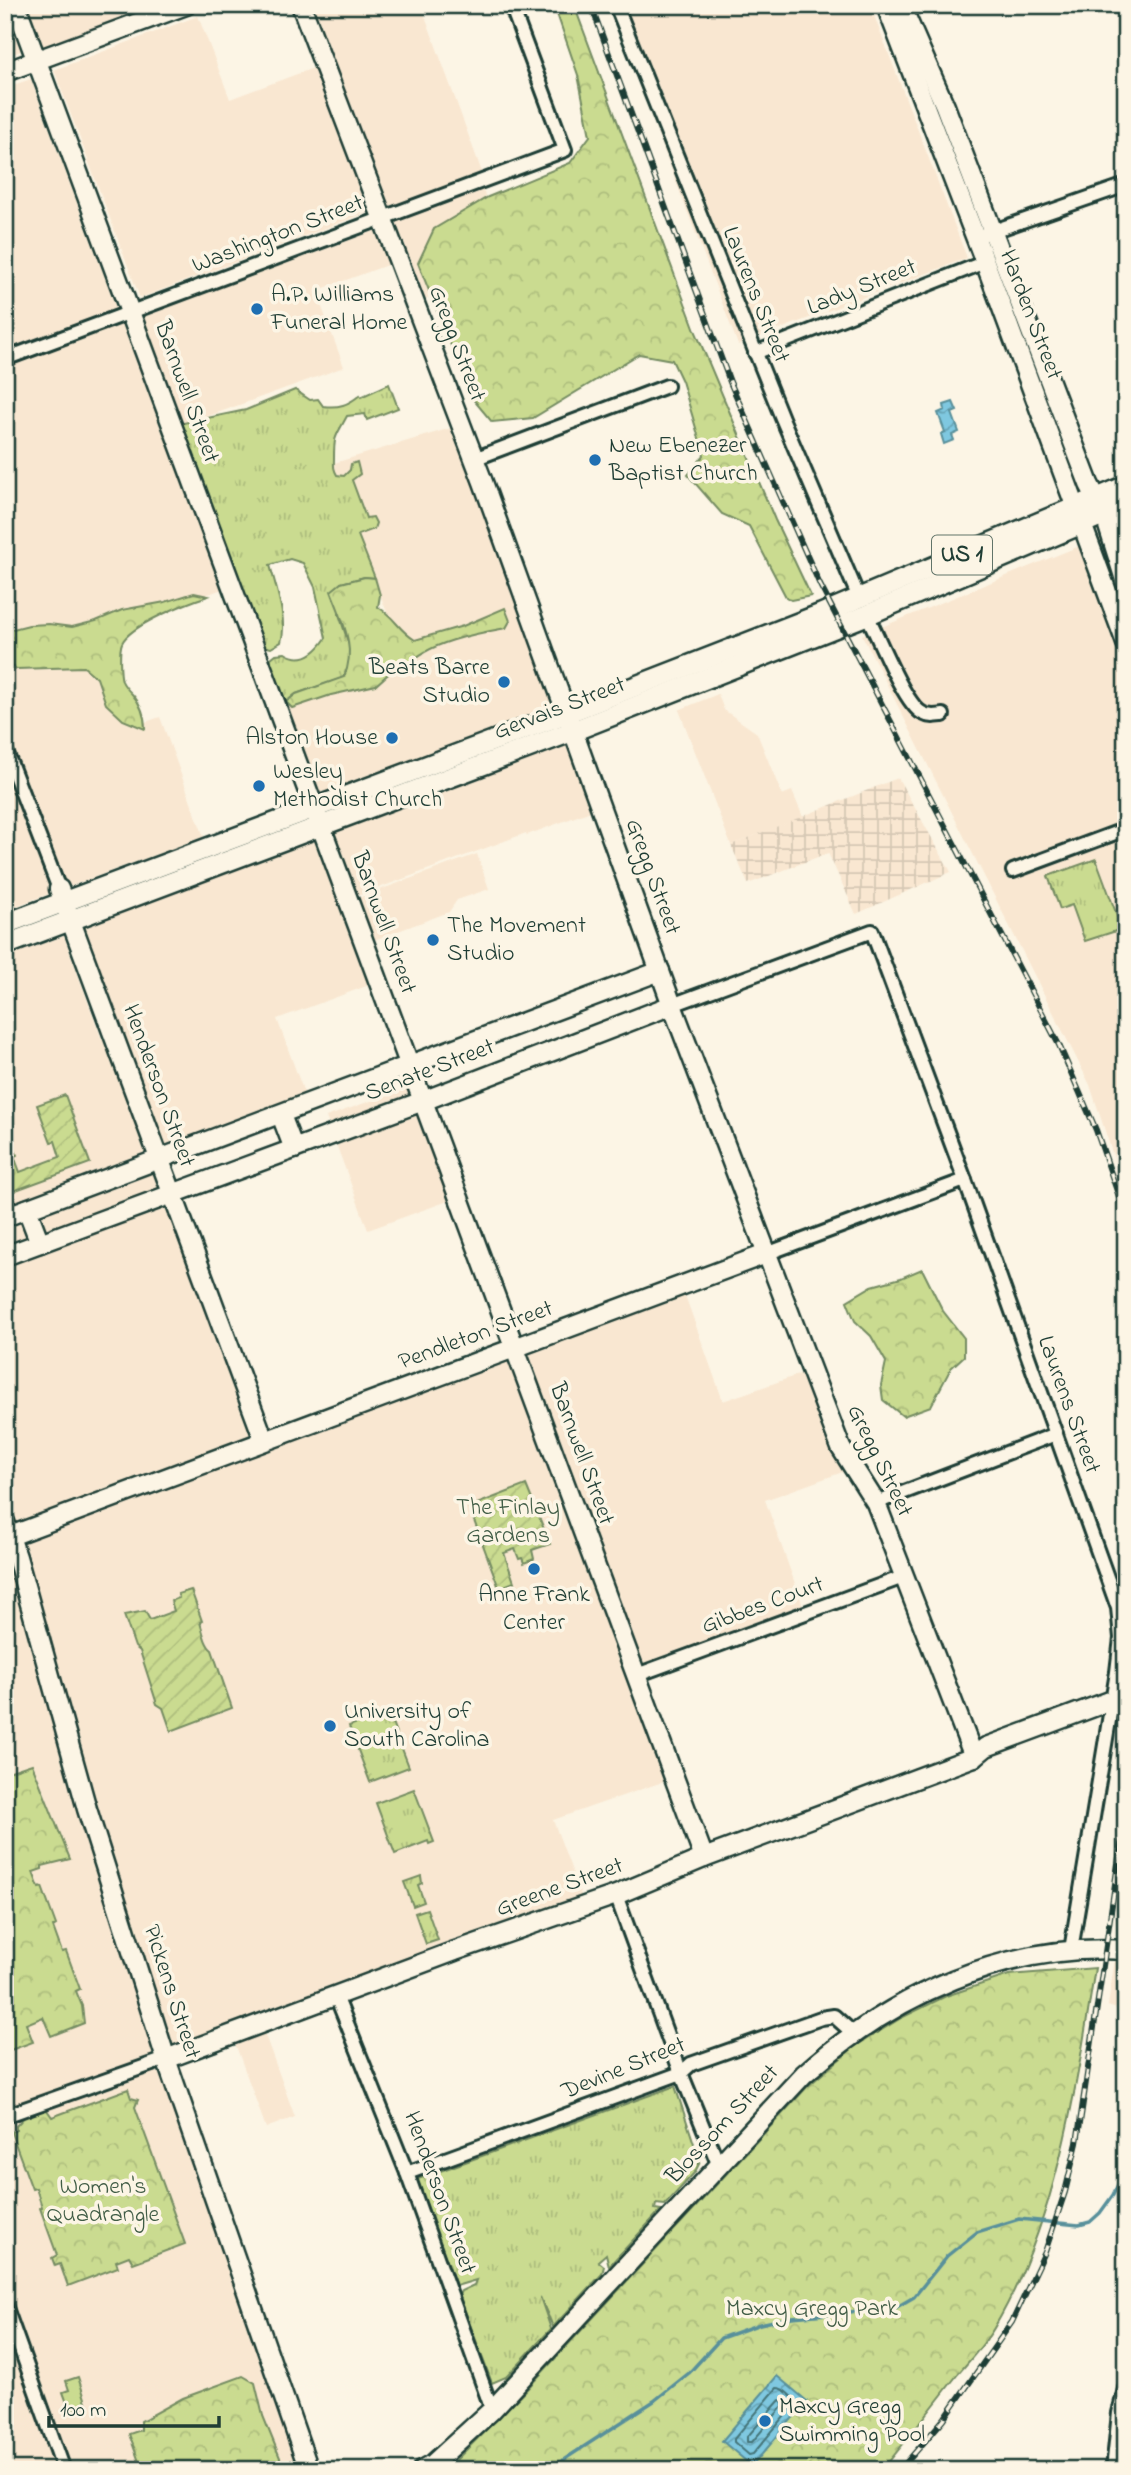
<svg xmlns="http://www.w3.org/2000/svg" width="1131" height="2475" font-family="'Indie Flower',sans-serif">
  <style>
    .built { fill: #f9e7d1 }
    .industrial { fill: url(#industrial-grid) }
    .grass { fill: url(#grass-tufts); stroke: #748c62; stroke-width: 2 }
    .forest { fill: url(#forest-crowns); stroke: #748c62; stroke-width: 2 }
    .garden { fill: url(#garden-furrows); stroke: #748c62; stroke-width: 2 }
    .water { fill: url(#water-waves); stroke: #59909b; stroke-width: 2 }
    .lines { fill: none; stroke-linecap: round; stroke-linejoin: round }
    .shore { stroke: #457579; stroke-width: 2 }
    .stream { stroke: #59909b; stroke-width: 3.5 }
    .street-casing { stroke: #1f3d34; stroke-width: 18 }
    .secondary-casing { stroke: #1f3d34; stroke-width: 23 }
    .primary-casing { stroke: #1f3d34; stroke-width: 24 }
    .street { stroke: #fcf5e5; stroke-width: 12 }
    .secondary { stroke: #fcf5e5; stroke-width: 18 }
    .primary { stroke: #fcf5e5; stroke-width: 19 }
    .rail-casing { stroke: #1f3d34; stroke-width: 6 }
    .rail { stroke: #fcf5e5; stroke-width: 3.5; stroke-dasharray: 10; stroke-linecap: butt }
    .poi-dot { fill: #1f6fb2; stroke: #fcf5e5; stroke-width: 2.5 }
    .labels { text-anchor: middle; dominant-baseline: central; stroke-width: 7; stroke-linejoin: round; paint-order: stroke }
    .shield { fill: #fcf5e5; stroke: #617469; stroke-width: 2 }
    .shield-label { font-size: 23px; font-weight: bold; fill: #1f3d34 }
    .street-label { font-size: 24px; fill: #1f3d34; stroke: #fcf5e5 }
    .poi-label { font-size: 24px; fill: #1f3d34; stroke: #fcf5e5; text-anchor: start }
    .park-label { font-size: 24px; fill: #415d46; stroke: #fcf5e5 }
  </style>
  <defs>
    <pattern id="industrial-grid" width="8" height="8" patternUnits="userSpaceOnUse" patternTransform="scale(1.75)"><rect width="8" height="8" fill="#f9e7d1"/><path d="M0 4h8M4 0v8" fill="none" stroke="#d5c7b4"/></pattern>
    <pattern id="grass-tufts" width="24" height="20" patternUnits="userSpaceOnUse" patternTransform="scale(1.75)"><rect width="24" height="20" fill="#cadb90"/><path d="M3 7l-1-3M5 7V3M7 7l1-3M15 17l-1-3M17 17v-4M19 17l1-3" fill="none" stroke="#adbd7d"/></pattern>
    <pattern id="forest-crowns" width="20" height="18" patternUnits="userSpaceOnUse" patternTransform="scale(1.75)"><rect width="20" height="18" fill="#cadb90"/><path d="M2 6a3 3 0 1 1 6 0M12 15a3 3 0 1 1 6 0" fill="none" stroke="#adbd7d"/></pattern>
    <pattern id="garden-furrows" width="10" height="10" patternUnits="userSpaceOnUse" patternTransform="scale(1.75)"><rect width="10" height="10" fill="#cadb90"/><path d="M-1 1l2-2M0 10L10 0M9 11l2-2" fill="none" stroke="#adbd7d"/></pattern>
    <pattern id="water-waves" width="16" height="10" patternUnits="userSpaceOnUse" patternTransform="scale(1.75)"><rect width="16" height="10" fill="#7fc8e0"/><path d="M0 5q4-4 8 0t8 0" fill="none" stroke="#67a4b6"/></pattern>
  </defs>
  <rect width="100%" height="100%" fill="#fcf5e5"/>
  <filter id="ink" filterUnits="userSpaceOnUse"><feTurbulence type="fractalNoise" baseFrequency=".0143" numOctaves="2"/><feDisplacementMap in="SourceGraphic" scale="14" xChannelSelector="R" yChannelSelector="G"/><feConvolveMatrix kernelMatrix="1 2 1 2 8 2 1 2 1" color-interpolation-filters="sRGB"/></filter>
  <g filter="url(#ink)">
    <!-- built -->
    <g class="built">
      <path d="M 27,5 L 159,5 L 43,48 Z"/>
      <path d="M 311,5 L 421,5 L 483,175 L 385,210 Z"/>
      <path d="M 609,5 L 870,5 L 967,258 L 738,345 Z"/>
      <path d="M 5,8 L 21,51 L 5,57 Z"/>
      <path d="M 198,16 L 230,99 L 316,67 L 371,211 L 140,298 L 54,70 Z"/>
      <path d="M 31,79 L 117,310 L 5,352 L 5,88 Z"/>
      <path d="M 483,190 L 512,267 L 425,299 L 396,222 Z"/>
      <path d="M 377,230 L 390,264 L 316,291 L 344,367 L 181,426 L 141,316 Z"/>
      <path d="M 132,308 L 238,583 L 103,634 L 137,725 L 160,717 L 204,837 L 5,910 L 5,356 Z"/>
      <path d="M 451,428 L 556,707 L 321,795 L 285,699 L 403,655 L 331,464 Z"/>
      <path d="M 1126,527 L 1126,1195 L 1090,1085 L 862,635 Z"/>
      <path d="M 718,694 L 724,710 L 757,733 L 782,795 L 792,791 L 803,817 L 731,845 L 679,710 Z"/>
      <path d="M 566,742 L 591,811 L 527,835 L 526,833 L 352,898 L 320,813 Z"/>
      <path d="M 319,839 L 372,984 L 277,1019 L 306,1098 L 163,1150 L 81,926 Z"/>
      <path d="M 477,854 L 489,889 L 457,900 L 449,912 L 374,940 L 358,898 Z"/>
      <path d="M 64,936 L 102,1040 L 111,1038 L 260,1441 L 682,1287 L 723,1401 L 815,1369 L 851,1469 L 765,1500 L 806,1614 L 636,1675 L 674,1778 L 553,1820 L 584,1903 L 261,2024 L 295,2117 L 266,2128 L 232,2035 L 165,2059 L 304,2470 L 5,2470 L 5,957 Z"/>
      <path d="M 418,1084 L 459,1197 L 368,1230 L 326,1117 Z"/>
      <path d="M 1126,1882 L 1126,2012 L 1108,2006 Z"/>
    </g>
    <!-- industrial -->
    <path class="industrial" d="M 898,778 L 951,872 L 856,914 L 828,853 L 748,884 L 731,845 Z"/>
    <!-- grass -->
    <g class="grass">
      <path d="M 389,384 L 398,408 L 367,420 L 365,414 L 347,416 C 336,437 334,434 334,458 C 334,466 333,468 337,475 L 344,476 L 350,470 L 351,464 L 357,462 L 360,474 L 352,480 L 366,518 L 373,517 L 376,523 L 374,529 L 358,535 L 375,578 L 364,577 L 341,583 L 339,614 L 350,648 L 350,664 L 343,678 L 296,694 L 286,702 L 271,664 L 271,658 L 276,654 L 285,653 C 302,664 316,653 326,638 L 315,587 L 303,563 L 290,559 L 270,565 C 276,588 288,620 281,642 L 271,648 L 263,646 L 232,562 L 224,547 L 182,428 L 183,423 L 246,410 L 295,390 L 310,400 L 318,399 L 323,406 C 339,408 348,405 360,395 L 361,397 Z"/>
      <path d="M 1096,859 L 1122,929 L 1085,941 L 1072,905 L 1060,909 L 1048,876 Z"/>
      <path d="M 388,1712 L 409,1767 L 370,1782 L 349,1726 Z"/>
      <path d="M 414,1789 L 434,1842 L 429,1844 L 428,1841 L 395,1854 L 376,1803 Z"/>
      <path d="M 421,1876 L 422,1883 L 418,1885 L 424,1902 L 413,1906 L 404,1882 Z"/>
      <path d="M 427,1909 L 438,1940 L 426,1944 L 415,1913 Z"/>
      <path d="M 675,2086 L 700,2162 L 695,2172 L 665,2205 L 656,2204 L 655,2209 L 661,2210 L 609,2266 L 606,2254 L 598,2261 L 604,2266 L 602,2274 L 553,2327 L 540,2297 L 551,2329 L 506,2377 L 492,2383 L 459,2295 L 461,2291 L 474,2285 L 476,2280 L 456,2286 L 418,2184 L 418,2179 Z"/>
      <path d="M 78,2377 L 87,2405 L 70,2411 L 63,2392 L 69,2390 L 66,2381 Z"/>
    </g>
    <!-- forest -->
    <g class="forest">
      <path d="M 554,5 L 574,5 L 695,330 L 775,520 L 811,596 L 791,600 L 786,597 L 749,526 L 722,514 L 688,475 L 704,455 L 682,381 L 672,360 L 639,354 L 533,418 L 492,422 L 472,398 L 418,263 L 434,229 L 488,197 L 570,163 L 590,136 L 578,75 Z"/>
      <path d="M 365,577 L 375,578 L 380,595 L 378,607 C 395,617 398,630 415,640 L 463,626 L 505,608 L 510,621 L 506,628 C 478,633 425,643 408,666 L 396,667 L 376,685 L 331,695 L 292,708 L 286,702 L 296,694 L 344,677 C 357,648 342,620 331,591 L 341,583 Z"/>
      <path d="M 194,593 L 208,596 C 189,602 130,625 122,643 C 119,649 120,675 122,681 C 124,686 129,691 132,694 C 141,704 145,716 145,729 L 123,720 L 106,704 L 97,678 L 84,667 L 16,669 L 7,660 L 9,630 L 29,625 L 49,624 L 72,627 L 96,621 L 122,610 L 165,602 Z"/>
      <path d="M 922,1269 L 943,1311 L 964,1338 L 964,1356 L 951,1368 L 931,1406 L 903,1416 L 883,1400 L 881,1385 L 886,1362 L 871,1336 L 855,1321 L 847,1301 L 872,1286 L 901,1278 Z"/>
      <path d="M 32,1764 L 70,1859 L 42,1866 L 42,1869 L 33,1872 L 39,1888 L 42,1887 L 56,1925 L 53,1927 L 62,1952 L 66,1951 L 80,1989 L 76,1991 L 82,2006 L 84,2023 L 51,2036 L 43,2017 L 26,2024 L 33,2042 L 5,2052 L 5,1773 Z"/>
      <path d="M 1095,1968 C 1076,2089 1057,2222 994,2328 C 984,2345 970,2360 958,2374 C 933,2406 908,2439 882,2470 L 446,2470 L 525,2391 L 808,2086 L 854,2047 L 901,2018 L 946,1996 L 1009,1975 Z"/>
      <path d="M 128,2089 L 131,2098 L 138,2100 L 135,2107 L 185,2244 L 133,2263 L 129,2256 L 116,2261 L 118,2267 L 68,2286 L 60,2264 L 55,2266 L 52,2258 L 57,2255 L 40,2208 L 42,2207 L 36,2188 L 32,2189 L 11,2132 L 16,2130 L 16,2126 L 27,2114 L 47,2110 L 52,2117 Z"/>
      <path d="M 243,2376 L 255,2383 L 263,2416 L 285,2470 L 142,2470 L 129,2434 L 141,2430 L 141,2421 L 183,2398 Z"/>
    </g>
    <!-- garden -->
    <g class="garden">
      <path d="M 65,1095 L 90,1163 L 5,1194 L 5,1128 L 17,1155 L 14,1156 L 20,1172 L 60,1157 L 55,1141 L 51,1142 L 37,1105 Z"/>
      <path d="M 526,1485 L 550,1544 L 532,1550 L 534,1559 L 524,1563 L 522,1558 L 519,1559 L 515,1549 L 504,1553 L 514,1582 L 499,1588 L 469,1507 Z"/>
      <path d="M 191,1590 L 202,1621 L 200,1622 C 203,1632 205,1645 212,1650 L 232,1708 L 171,1731 L 163,1708 L 157,1704 L 140,1651 L 135,1647 L 124,1615 L 145,1611 L 150,1620 L 174,1611 L 171,1601 L 179,1598 L 178,1594 Z"/>
    </g>
    <!-- water -->
    <g class="water">
      <path d="M 953,402 L 957,411 L 952,413 L 959,432 L 952,435 L 954,440 L 944,444 L 941,434 L 945,432 L 938,413 L 945,410 L 944,405 Z"/>
      <path d="M 777,2376 L 807,2401 L 752,2466 L 722,2441 Z"/>
    </g>
    <g class="lines">
      <!-- shore -->
      <g class="shore">
        <path d="M 777,2388 C 783,2388 795,2398 795,2404 L 753,2454 L 749,2455 L 734,2442 L 734,2439 Z"/>
        <path d="M 780,2400 L 783,2402 L 783,2406 L 752,2442 L 747,2442 L 747,2437 Z"/>
      </g>
      <!-- stream -->
      <path class="stream" d="M 548,2470 L 654,2401 L 689,2373 L 721,2338 L 760,2324 L 792,2317 L 895,2308 L 914,2297 L 947,2256 L 977,2232 L 1019,2219 L 1079,2225 L 1090,2222 L 1100,2213 L 1113,2195 L 1124,2172"/>
      <!-- street casing -->
      <g class="street-casing">
        <g id="street">
          <path d="M 616,5 L 782,418 L 859,598"/>
          <path d="M 985,234 L 1126,185"/>
          <path d="M 755,353 L 985,262"/>
          <path d="M 5,359 L 565,150 L 511,5"/>
          <path d="M 474,459 L 667,386"/>
          <path d="M 867,615 C 878,636 904,703 922,713 C 929,717 935,716 943,715"/>
          <path d="M 5,749 L 59,889"/>
          <path d="M 1013,871 L 1126,829"/>
          <path d="M 672,1005 L 872,931 L 965,1180 L 1118,1608 L 1121,1638 L 1117,1672 L 1071,1950"/>
          <path d="M 766,1254 L 965,1180"/>
          <path d="M 876,1503 L 1056,1434"/>
          <path d="M 637,1675 L 903,1577"/>
          <path d="M 616,1895 L 681,2073 L 719,2166"/>
          <path d="M 336,1996 L 407,2173 L 492,2410"/>
          <path d="M 5,2116 L 166,2059"/>
          <path d="M 407,2173 L 681,2073 L 691,2064 L 821,2018 L 834,2016 L 853,2033"/>
          <path d="M 5,2305 L 64,2470"/>
          <path d="M 1113,2470 L 1119,2413 L 1126,2385"/>
        </g>
      </g>
      <!-- secondary casing -->
      <g class="secondary-casing">
        <g id="secondary">
          <path d="M 16,5 L 704,1858"/>
          <path d="M 301,5 L 483,482 L 672,1005 L 841,1448 L 876,1503 L 974,1757"/>
          <path d="M 886,5 L 985,262 L 1126,643"/>
          <path d="M 901,5 L 945,106 L 1089,484 L 1104,513 L 1126,583"/>
          <path d="M 5,72 L 186,5"/>
          <path d="M 59,889 L 264,1440"/>
          <path d="M 281,1115 L 294,1149"/>
          <path d="M 27,1209 L 40,1243"/>
          <path d="M 5,1217 L 660,971"/>
          <path d="M 5,1256 L 423,1101 L 672,1005"/>
          <path d="M 5,1522 L 17,1557 L 87,1809 L 166,2059 L 309,2470"/>
          <path d="M 5,1538 L 766,1254"/>
          <path d="M 166,2059 L 455,1951 L 616,1895 L 704,1858 L 974,1757 L 986,1747 L 1126,1695"/>
          <path d="M 422,2470 L 433,2464 L 492,2410 L 804,2074 C 893,1995 1005,1943 1126,1950"/>
        </g>
      </g>
      <!-- primary casing -->
      <g class="primary-casing">
        <g id="primary">
          <path d="M 5,924 L 554,718 L 821,614 L 1126,486"/>
          <path d="M 5,945 L 573,731 L 867,615 L 1126,505"/>
        </g>
      </g>
      <!-- street -->
      <use href="#street" class="street"/>
      <!-- secondary -->
      <use href="#secondary" class="secondary"/>
      <!-- primary -->
      <use href="#primary" class="primary"/>
      <!-- rail casing -->
      <g class="rail-casing">
        <g id="rail">
          <path d="M 591,5 L 730,382 L 820,585 L 1059,1045 L 1096,1130 L 1126,1217"/>
          <path d="M 900,2470 L 944,2419 L 1012,2322 L 1045,2252 L 1065,2192 L 1077,2143 L 1126,1809"/>
        </g>
      </g>
      <!-- rail -->
      <use href="#rail" class="rail"/>
    </g>
  </g>
  <!-- markers -->
  <g class="poi-dot">
    <circle cx="257" cy="309" r="7"/>
    <circle cx="595" cy="460" r="7"/>
    <circle cx="504" cy="682" r="7"/>
    <circle cx="392" cy="738" r="7"/>
    <circle cx="259" cy="786" r="7"/>
    <circle cx="433" cy="940" r="7"/>
    <circle cx="534" cy="1569" r="7"/>
    <circle cx="330" cy="1726" r="7"/>
    <circle cx="765" cy="2421" r="7"/>
  </g>
  <g class="labels">
    <!-- shield labels -->
    <rect class="shield" x="932" y="535.5" width="60" height="39" rx="5"/>
    <g class="shield-label">
      <text x="962" y="555">US 1</text>
    </g>
    <!-- street labels -->
    <g class="street-label">
      <text transform="translate(278 235) rotate(-21)">Washington Street</text>
      <text transform="translate(862 288) rotate(-22)">Lady Street</text>
      <text transform="translate(755 295) rotate(68)">Laurens Street</text>
      <text transform="translate(1030 315) rotate(69)">Harden Street</text>
      <text transform="translate(456 344) rotate(69)">Gregg Street</text>
      <text transform="translate(186 392) rotate(70)">Barnwell Street</text>
      <text transform="translate(560 709) rotate(-21)">Gervais Street</text>
      <text transform="translate(652 877) rotate(70)">Gregg Street</text>
      <text transform="translate(383 923) rotate(70)">Barnwell Street</text>
      <text transform="translate(430 1071) rotate(-21)">Senate Street</text>
      <text transform="translate(158 1086) rotate(70)">Henderson Street</text>
      <text transform="translate(476 1336) rotate(-20)">Pendleton Street</text>
      <text transform="translate(1068 1405) rotate(70)">Laurens Street</text>
      <text transform="translate(581 1454) rotate(70)">Barnwell Street</text>
      <text transform="translate(879 1461) rotate(64)">Gregg Street</text>
      <text transform="translate(763 1606) rotate(-20)">Gibbes Court</text>
      <text transform="translate(560 1888) rotate(-20)">Greene Street</text>
      <text transform="translate(171 1992) rotate(72)">Pickens Street</text>
      <text transform="translate(624 2069) rotate(-22)">Devine Street</text>
      <text transform="translate(723 2125) rotate(-47)">Blossom Street</text>
      <text transform="translate(439 2193) rotate(70)">Henderson Street</text>
    </g>
    <!-- poi labels -->
    <g class="poi-label">
      <text x="271" y="295">A.P. Williams<tspan x="271" dy="28">Funeral Home</tspan></text>
      <text x="609" y="446">New Ebenezer<tspan x="609" dy="28">Baptist Church</tspan></text>
      <text x="490" y="668" text-anchor="end">Beats Barre<tspan x="490" dy="28">Studio</tspan></text>
      <text x="378" y="738" text-anchor="end">Alston House</text>
      <text x="273" y="772">Wesley<tspan x="273" dy="28">Methodist Church</tspan></text>
      <text x="447" y="926">The Movement<tspan x="447" dy="28">Studio</tspan></text>
      <text x="534" y="1595" text-anchor="middle">Anne Frank<tspan x="534" dy="28">Center</tspan></text>
      <text x="344" y="1712">University of<tspan x="344" dy="28">South Carolina</tspan></text>
      <text x="779" y="2407">Maxcy Gregg<tspan x="779" dy="28">Swimming Pool</tspan></text>
    </g>
    <!-- park labels -->
    <g class="park-label">
      <text x="508" y="1508">The Finlay<tspan x="508" dy="28">Gardens</tspan></text>
      <text x="103" y="2187">Women's<tspan x="103" dy="28">Quadrangle</tspan></text>
      <text x="812" y="2309">Maxcy Gregg Park</text>
    </g>
  </g>
  <!-- margin -->
  <rect width="1131" height="2475" fill="none" stroke="#fcf5e5" stroke-width="28"/>
  <rect x="14" y="14" width="1103" height="2447" fill="none" stroke="#1f3d34" stroke-width="2.5" filter="url(#ink)"/>
  <!-- scale -->
  <path d="M49 2416v10h170v-10" fill="none" stroke="#1f3d34" stroke-width="3.5"/>
  <text x="60" y="2416" font-size="21" fill="#1f3d34" stroke="#fcf5e5" stroke-width="5" paint-order="stroke">100 m</text>
</svg>
